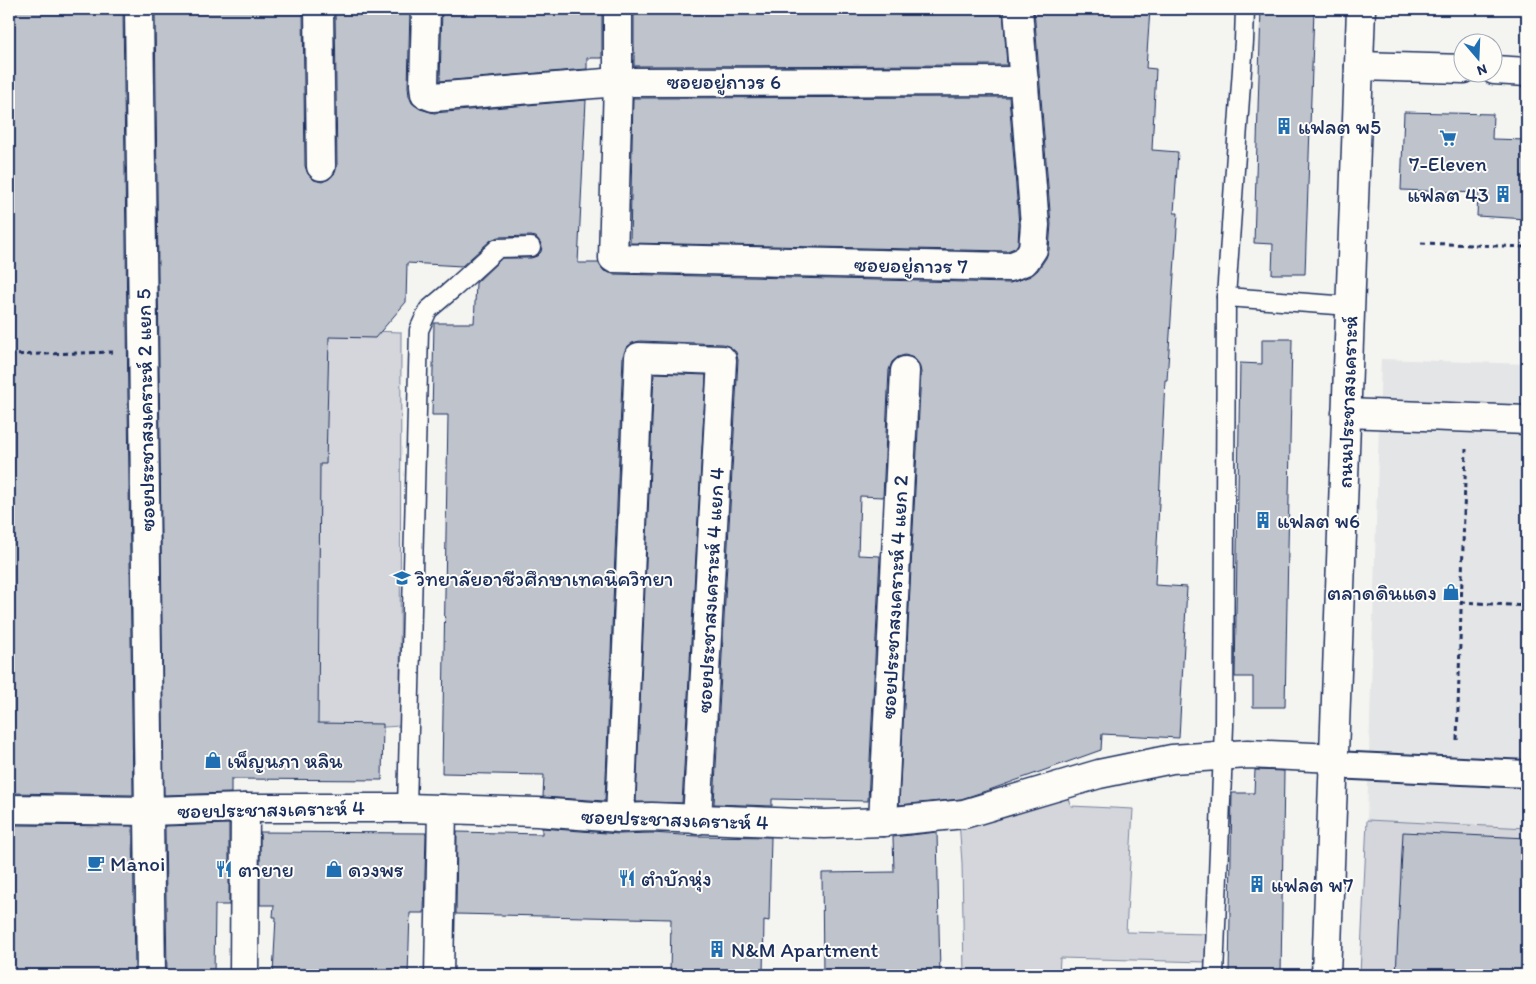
<svg xmlns="http://www.w3.org/2000/svg" width="1536" height="984" font-family="Itim,'Playpen Sans Thai',sans-serif">
  <style>
    .built { fill: #e4e5e6 }
    .green { fill: #d4d6db; stroke: #78829c }
    .building { fill: #bfc3cc; stroke: #1b2f5e }
    .lines { fill: none; stroke-linecap: round; stroke-linejoin: round }
    .service-casing { stroke: #1b2f5e; stroke-width: 21 }
    .pedestrian-casing { stroke: #1b2f5e; stroke-width: 30 }
    .minor-casing { stroke: #1b2f5e; stroke-width: 31 }
    .tertiary-casing { stroke: #1b2f5e; stroke-width: 31 }
    .path { stroke: #1b2f5e; stroke-width: 3; stroke-dasharray: 5 4; stroke-linecap: butt }
    .service { stroke: #fdfcf7; stroke-width: 18 }
    .pedestrian { stroke: #fdfcf7; stroke-width: 26 }
    .minor { stroke: #fdfcf7; stroke-width: 28 }
    .tertiary { stroke: #fdfcf7; stroke-width: 28 }
    .labels { text-anchor: middle; dominant-baseline: central; stroke-width: 4; stroke-linejoin: round; paint-order: stroke }
    .street-label { font-size: 21px; fill: #1b2f5e; stroke: #fdfcf7 }
    .poi-label { font-size: 21px; fill: #1b2f5e; stroke: #fdfcf7; text-anchor: start }
  </style>
  <rect width="100%" height="100%" fill="#f4f4f1"/>
  <filter id="ink" filterUnits="userSpaceOnUse"><feTurbulence type="fractalNoise" baseFrequency=".02" numOctaves="2"/><feDisplacementMap in="SourceGraphic" scale="10" xChannelSelector="R" yChannelSelector="G"/><feConvolveMatrix kernelMatrix="1 2 1 2 8 2 1 2 1" color-interpolation-filters="sRGB"/></filter>
  <g filter="url(#ink)">
    <!-- built -->
    <path class="built" d="M 1381,359 L 1527,364 L 1527,828 L 1367,820 Z"/>
    <!-- green -->
    <g class="green">
      <path d="M 313,329 L 401,332 L 400,726 L 296,733 Z"/>
      <path d="M 1065,792 L 1071,806 L 1133,809 L 1126,932 L 1206,934 L 1206,962 L 1060,958 L 1059,975 L 964,975 L 962,863 L 959,820 Z"/>
      <path d="M 1367,820 L 1527,828 L 1527,975 L 1360,975 Z"/>
    </g>
    <!-- building -->
    <g class="building">
      <path d="M 9,9 L 123,9 L 133,795 L 9,793 Z"/>
      <path d="M 155,9 L 303,9 L 305,166 L 308,174 L 314,180 L 322,182 L 329,179 L 335,173 L 337,166 L 335,9 L 410,9 L 408,87 L 409,96 L 412,103 L 420,109 L 434,113 L 586,100 L 578,263 L 599,263 L 604,271 L 613,274 L 1010,283 L 1031,276 L 1038,270 L 1046,258 L 1049,250 L 1051,224 L 1034,9 L 1150,9 L 1146,68 L 1156,69 L 1152,150 L 1178,152 L 1174,213 L 1178,213 L 1167,380 L 1165,380 L 1155,585 L 1187,587 L 1179,738 L 1102,734 L 1101,750 L 992,789 L 961,799 L 899,805 L 921,372 L 919,364 L 914,358 L 905,355 L 898,357 L 892,362 L 889,370 L 883,497 L 860,496 L 858,555 L 880,556 L 868,801 L 772,799 L 772,806 L 714,804 L 738,360 L 736,352 L 730,347 L 723,344 L 640,341 L 632,343 L 626,348 L 623,356 L 605,801 L 543,797 L 544,775 L 442,773 L 448,415 L 432,415 L 434,323 L 474,323 L 476,283 L 502,258 L 531,258 L 537,256 L 541,252 L 542,247 L 540,242 L 536,237 L 531,236 L 498,237 L 491,240 L 462,266 L 407,263 L 406,302 L 375,338 L 329,337 L 326,464 L 320,464 L 318,723 L 383,724 L 382,780 L 231,779 L 231,793 L 164,795 Z"/>
      <path d="M 442,9 L 602,9 L 602,58 L 587,58 L 587,69 L 440,81 Z"/>
      <path d="M 634,9 L 1003,9 L 1007,65 L 634,66 Z"/>
      <path d="M 1261,9 L 1314,9 L 1305,274 L 1272,274 L 1273,244 L 1254,243 Z"/>
      <path d="M 1009,97 L 1019,225 L 1018,244 L 1015,248 L 1007,251 L 630,243 L 633,98 Z"/>
      <path d="M 1404,112 L 1493,114 L 1492,139 L 1527,140 L 1527,219 L 1477,216 L 1478,193 L 1401,190 Z"/>
      <path d="M 1262,339 L 1292,339 L 1285,707 L 1253,707 L 1253,677 L 1235,677 L 1240,363 L 1262,364 Z"/>
      <path d="M 654,373 L 706,375 L 682,803 L 636,802 Z"/>
      <path d="M 1255,770 L 1284,771 L 1281,975 L 1229,975 L 1232,793 L 1254,793 Z"/>
      <path d="M 229,824 L 229,905 L 215,905 L 214,975 L 167,975 L 165,826 Z"/>
      <path d="M 9,825 L 133,826 L 135,975 L 9,975 Z"/>
      <path d="M 542,828 L 619,834 L 652,833 L 697,836 L 771,837 L 769,921 L 764,920 L 763,975 L 670,975 L 671,919 L 456,914 L 457,832 L 542,834 Z"/>
      <path d="M 260,832 L 426,833 L 424,913 L 410,913 L 408,975 L 273,975 L 276,917 L 273,917 L 274,905 L 260,905 Z"/>
      <path d="M 937,832 L 940,975 L 823,975 L 822,873 L 894,872 L 893,837 Z"/>
      <path d="M 1403,832 L 1527,838 L 1527,917 L 1525,975 L 1396,975 Z"/>
    </g>
    <g class="lines">
      <!-- service casing -->
      <g class="service-casing">
        <g id="service">
          <path d="M 1226,297 L 1350,306"/>
          <path d="M 407,808 L 419,330 L 428,310 L 454,288 L 498,248 L 531,247"/>
          <path d="M 1214,975 L 1224,726 L 1226,297 L 1244,41 L 1245,9"/>
        </g>
      </g>
      <!-- pedestrian casing -->
      <g class="pedestrian-casing">
        <path id="pedestrian" d="M 1333,765 L 1527,774"/>
      </g>
      <!-- minor casing -->
      <g class="minor-casing">
        <g id="minor">
          <path d="M 139,9 C 144,331 146,653 151,975"/>
          <path d="M 319,9 L 321,166"/>
          <path d="M 426,9 L 424,85 L 425,94 L 433,97 L 618,82 L 1024,81"/>
          <path d="M 618,9 L 618,82 L 613,258 L 1010,267 L 1025,261 L 1033,249 L 1035,225 L 1018,9"/>
          <path d="M 1359,66 L 1464,69"/>
          <path d="M 1494,70 L 1527,72"/>
          <path d="M 1346,413 L 1527,420"/>
          <path d="M 9,809 L 148,811 L 245,808 L 407,808 L 537,812 L 620,818 L 652,817 L 825,824 L 883,822 L 964,814 L 1099,774 L 1172,759 L 1248,754 L 1334,758"/>
          <path d="M 620,818 L 639,357 L 722,360 L 697,820"/>
          <path d="M 883,822 L 905,371"/>
          <path d="M 244,975 L 245,808"/>
          <path d="M 439,975 L 442,809"/>
        </g>
      </g>
      <!-- tertiary casing -->
      <g class="tertiary-casing">
        <path id="tertiary" d="M 1326,975 L 1361,9"/>
      </g>
      <!-- path -->
      <g class="path">
        <path d="M 1421,243 L 1527,247"/>
        <path d="M 9,355 L 114,352"/>
        <path d="M 1461,602 L 1527,606"/>
        <path d="M 1457,740 L 1466,449"/>
        <path d="M 1526,951 L 1527,951"/>
      </g>
      <!-- service -->
      <use href="#service" class="service"/>
      <!-- pedestrian -->
      <use href="#pedestrian" class="pedestrian"/>
      <!-- minor -->
      <use href="#minor" class="minor"/>
      <!-- tertiary -->
      <use href="#tertiary" class="tertiary"/>
    </g>
  </g>
  <!-- icons -->
  <defs>
    <g id="building-bare" transform="scale(1.35)"><path d="M-4-6H4V6H1V3H-1V6H-4ZM-2.5-4.3h1.7v1.8h-1.7ZM.8-4.3h1.7v1.8H.8ZM-2.5-1h1.7V.8h-1.7ZM.8-1h1.7V.8H.8Z" fill="#1f6fb2" stroke="#fdfcf7" stroke-width="2.5" paint-order="stroke"/></g>
    <g id="supermarket-bare" transform="scale(1.35)"><path d="M-6-5.5h2.5l.6 2H6L4.5 2H-2.5L-4.4-4H-6ZM-1.5 3.2a1.3 1.3 0 1 0 .1 0ZM3 3.2a1.3 1.3 0 1 0 .1 0Z" fill="#1f6fb2" stroke="#fdfcf7" stroke-width="2.5" paint-order="stroke"/></g>
    <g id="university-bare" transform="scale(1.35)"><path d="M0-5L7-2L0 1L-7-2ZM-4 1L0 2.5L4 1V4Q0 6-4 4Z" fill="#1f6fb2" stroke="#fdfcf7" stroke-width="2.5" paint-order="stroke"/></g>
    <g id="shop-bare" transform="scale(1.35)"><path d="M-5-2.5h2.3a2.7 3.5 0 0 1 5.4 0H5L5.5 6h-11ZM-1.5-2.5h3a1.5 2.3 0 0 0-3 0Z" fill="#1f6fb2" stroke="#fdfcf7" stroke-width="2.5" paint-order="stroke"/></g>
    <g id="cafe-bare" transform="scale(1.35)"><path d="M-5.5-4.5H6V0H3Q3 3.5 0 3.5H-2.5Q-5.5 3.5-5.5 0ZM3-3.2v2h1.7v-2ZM-6 4.5H4V6H-6Z" fill="#1f6fb2" stroke="#fdfcf7" stroke-width="2.5" paint-order="stroke"/></g>
    <g id="restaurant-bare" transform="scale(1.35)"><path d="M-5-6h1v4h1v-4h1v4h1v-4h1v5L-1.5 .5V6h-2V.5L-5-1ZM5-6V6H3V1.5H1.5Q1.5-4 5-6Z" fill="#1f6fb2" stroke="#fdfcf7" stroke-width="2.5" paint-order="stroke"/></g>
  </defs>
  <g fill-rule="evenodd">
    <use href="#building-bare" x="1284" y="126"/>
    <use href="#supermarket-bare" x="1448" y="138"/>
    <use href="#building-bare" x="1503" y="194"/>
    <use href="#building-bare" x="1263" y="520"/>
    <use href="#university-bare" x="402" y="578"/>
    <use href="#shop-bare" x="1451" y="592"/>
    <use href="#shop-bare" x="213" y="760"/>
    <use href="#cafe-bare" x="96" y="863"/>
    <use href="#restaurant-bare" x="224" y="869"/>
    <use href="#shop-bare" x="334" y="869"/>
    <use href="#restaurant-bare" x="627" y="878"/>
    <use href="#building-bare" x="1257" y="884"/>
    <use href="#building-bare" x="717" y="949"/>
  </g>
  <g class="labels">
    <!-- street labels -->
    <g class="street-label">
      <text x="724" y="81">ซอยอยู่ถาวร 6</text>
      <text transform="translate(911 265) rotate(1)">ซอยอยู่ถาวร 7</text>
      <text transform="translate(1347 402) rotate(-88)">ถนนประชาสงเคราะห์</text>
      <text transform="translate(145 410) rotate(-91)">ซอยประชาสงเคราะห์ 2 แยก 5</text>
      <text transform="translate(710 590) rotate(-87)">ซอยประชาสงเคราะห์ 4 แยก 4</text>
      <text transform="translate(894 597) rotate(-87)">ซอยประชาสงเคราะห์ 4 แยก 2</text>
      <text transform="translate(271 809) rotate(-1)">ซอยประชาสงเคราะห์ 4</text>
      <text transform="translate(675 819) rotate(2)">ซอยประชาสงเคราะห์ 4</text>
    </g>
    <!-- poi labels -->
    <g class="poi-label">
      <text x="1298" y="126">แฟลต พ5</text>
      <text x="1448" y="163" text-anchor="middle">7-Eleven</text>
      <text x="1489" y="194" text-anchor="end">แฟลต 43</text>
      <text x="1277" y="520">แฟลต พ6</text>
      <text x="416" y="578">วิทยาลัยอาชีวศึกษาเทคนิควิทยา</text>
      <text x="1437" y="592" text-anchor="end">ตลาดดินแดง</text>
      <text x="227" y="760">เพ็ญนภา หลิน</text>
      <text x="110" y="863">Manoi</text>
      <text x="238" y="869">ตายาย</text>
      <text x="348" y="869">ดวงพร</text>
      <text x="641" y="878">ตำบักหุ่ง</text>
      <text x="1271" y="884">แฟลต พ7</text>
      <text x="731" y="949">N&amp;M Apartment</text>
    </g>
  </g>
  <!-- margin -->
  <rect width="1536" height="984" fill="none" stroke="#fdfcf7" stroke-width="30"/>
  <rect x="15" y="15" width="1506" height="954" fill="none" stroke="#1b2f5e" stroke-width="2" filter="url(#ink)"/>
  <!-- north arrow -->
  <g transform="translate(1478 58) rotate(161)"><circle r="24" fill="#fdfcf7" stroke="#a3aaba"/>
  <path d="M0-4L9 19L0 12L-9 19Z" fill="#1f6fb2"/>
  <text y="-8" font-size="14" font-weight="bold" text-anchor="middle" fill="#1b2f5e">N</text>
  </g>
</svg>
